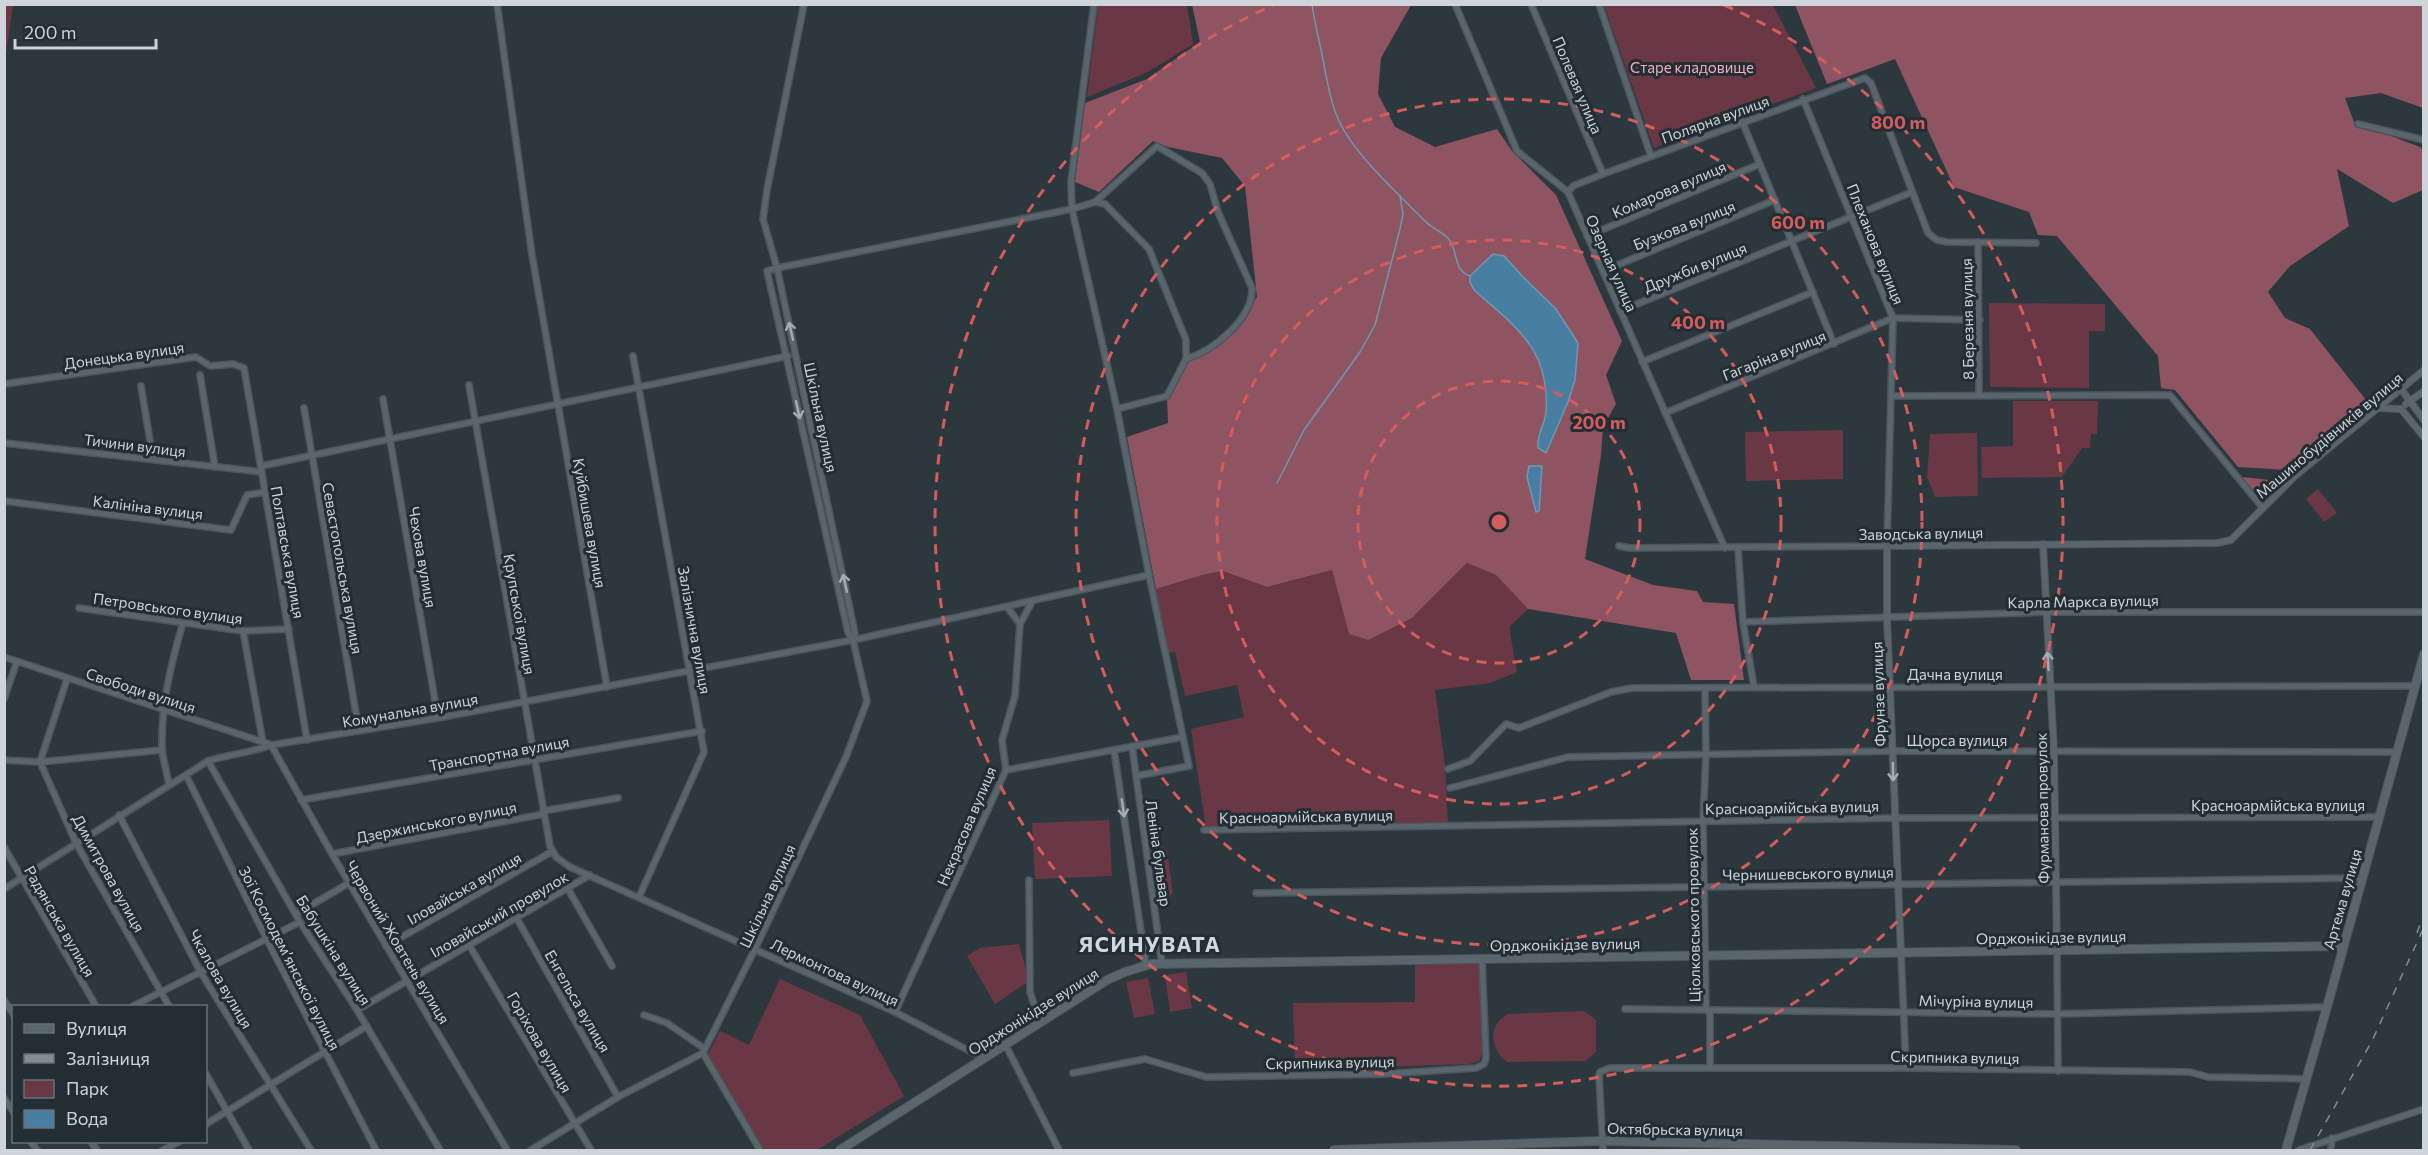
<svg xmlns="http://www.w3.org/2000/svg" width="2428" height="1155" font-family="Commissioner,sans-serif">
  <style>
    .green { fill: #6a3844 }
    .forest { fill: #8e5461 }
    .water { fill: #477ea1; stroke: #7098b2; stroke-width: 1.5 }
    .lines { fill: none; stroke-linecap: round; stroke-linejoin: round }
    .stream { stroke: #7098b2; stroke-width: 1.5 }
    .minor-casing { stroke: #4c555b; stroke-width: 8 }
    .tertiary-casing { stroke: #4c555b; stroke-width: 8 }
    .secondary-casing { stroke: #4c555b; stroke-width: 10 }
    .minor { stroke: #5a666d; stroke-width: 5 }
    .tertiary { stroke: #5a666d; stroke-width: 6 }
    .secondary { stroke: #5a666d; stroke-width: 8 }
    .rail { stroke: #848c92; stroke-width: 1.5; stroke-dasharray: 8 8; stroke-linecap: butt }
    .oneway { stroke: #a5aeb3 }
    .ring { fill: none; stroke: #d45c5d; stroke-width: 3; stroke-dasharray: 10 8 }
    .labels { text-anchor: middle; dominant-baseline: central; stroke-width: 6; stroke-linejoin: round; paint-order: stroke }
    .park-label { font-size: 15px; fill: #f5acbc; stroke: #232d34 }
    .street-label { font-size: 15px; fill: #ced4d9; stroke: #232d34 }
    .district-label { font-size: 21px; font-weight: bold; letter-spacing: 1.5px; fill: #cddae3; stroke: #232d34 }
    .centre { fill: #d45c5d; stroke: #232d34; stroke-width: 3 }
    .ring-label { font-size: 18px; text-anchor: middle; font-weight: bold; fill: #d45c5d; stroke: #232d34; stroke-width: 6; stroke-linejoin: round; paint-order: stroke }
  </style>
  <rect width="100%" height="100%" fill="#2d373e"/>
  <!-- green -->
  <g class="green">
    <path d="M 5,4 L 13,5 L 5,60 L 4,5 Z"/>
    <path d="M 1098,5 L 1187,5 L 1193,44 L 1148,72 L 1087,97 Z"/>
    <path d="M 1604,5 L 1773,5 L 1816,88 L 1654,148 Z"/>
    <path d="M 1989,303 L 2105,304 L 2105,331 L 2089,331 L 2089,388 L 1990,387 Z"/>
    <path d="M 2013,401 L 2098,401 L 2097,434 L 2091,434 L 2090,448 L 2082,448 L 2062,477 L 1982,478 L 1981,447 L 2013,446 Z"/>
    <path d="M 1843,430 L 1843,479 L 1746,481 L 1745,432 Z"/>
    <path d="M 1977,433 L 1978,496 L 1935,497 L 1927,477 L 1930,434 Z"/>
    <path d="M 2318,489 L 2337,513 L 2324,522 L 2306,499 Z"/>
    <path d="M 1467,563 L 1496,575 L 1528,609 L 1509,627 L 1517,672 L 1490,683 L 1435,690 L 1445,766 L 1448,823 L 1206,828 L 1191,729 L 1244,717 L 1237,685 L 1185,696 L 1175,652 L 1168,653 L 1156,589 L 1206,574 L 1223,571 L 1267,587 L 1332,570 L 1349,634 L 1412,618 Z"/>
    <path d="M 1109,820 L 1112,876 L 1035,879 L 1032,823 Z"/>
    <path d="M 1147,839 L 1167,850 L 1173,893 L 1160,905 L 1156,902 Z"/>
    <path d="M 1019,944 L 1029,981 L 995,1004 L 967,956 L 980,948 Z"/>
    <path d="M 1480,961 L 1483,1052 L 1479,1061 L 1469,1064 L 1295,1070 L 1293,1003 L 1415,1002 L 1415,963 Z"/>
    <path d="M 1186,972 L 1192,1008 L 1170,1012 L 1165,975 Z"/>
    <path d="M 1148,978 L 1155,1014 L 1134,1018 L 1126,982 Z"/>
    <path d="M 780,979 L 860,1015 L 904,1096 L 817,1150 L 763,1150 L 707,1056 L 720,1031 L 749,1045 Z"/>
    <path d="M 1584,1011 L 1596,1020 L 1596,1052 L 1585,1061 L 1507,1062 C 1490,1049 1487,1025 1508,1014 Z"/>
  </g>
  <!-- forest -->
  <g class="forest">
    <path d="M 1192,5 L 1411,5 L 1381,58 L 1378,94 L 1395,127 L 1435,147 L 1497,129 L 1512,151 L 1556,195 L 1622,341 L 1606,375 L 1616,404 L 1603,427 L 1601,455 L 1585,559 L 1653,585 L 1697,591 L 1703,602 L 1734,604 L 1744,680 L 1691,680 L 1676,633 L 1528,609 L 1496,575 L 1467,563 L 1412,618 L 1368,640 L 1349,634 L 1332,570 L 1267,587 L 1223,571 L 1206,574 L 1156,589 L 1127,437 L 1168,423 L 1167,397 L 1188,362 L 1218,347 L 1257,297 L 1245,186 L 1222,158 L 1168,147 L 1153,141 L 1099,192 L 1075,182 L 1085,103 L 1147,79 L 1200,42 Z"/>
    <path d="M 1795,5 L 2423,5 L 2423,108 L 2381,93 L 2345,98 L 2354,122 L 2420,147 L 2423,151 L 2423,190 L 2393,203 L 2337,169 L 2349,226 L 2290,266 L 2268,292 L 2285,318 L 2310,329 L 2370,405 L 2288,470 L 2238,467 L 2175,390 L 2161,388 L 2158,356 L 2057,236 L 2038,235 L 2029,212 L 1954,187 L 1895,59 L 1827,84 Z"/>
    <path d="M 2241,477 L 2281,481 L 2262,502 Z"/>
  </g>
  <!-- water -->
  <g class="water">
    <path d="M 1493,254 L 1504,256 L 1524,278 L 1556,309 L 1578,343 L 1575,380 L 1568,402 L 1546,453 L 1538,448 C 1536,435 1545,425 1546,412 C 1550,349 1516,327 1474,290 L 1470,282 L 1470,276 Z"/>
    <path d="M 1529,466 L 1542,466 L 1539,511 L 1536,512 L 1527,477 Z"/>
  </g>
  <g class="lines">
    <!-- stream -->
    <g class="stream">
      <path d="M 1312,4 C 1314,20 1318,35 1321,50 C 1326,73 1329,99 1339,121 C 1355,155 1399,195 1426,222 C 1433,229 1442,232 1448,238 C 1459,250 1452,270 1470,276"/>
      <path d="M 1277,483 L 1304,430 L 1360,352 L 1375,325 L 1400,229 L 1403,214 L 1400,196"/>
    </g>
    <!-- minor casing -->
    <g class="minor-casing">
      <g id="minor">
        <path d="M 497,4 L 532,255 L 607,687"/>
        <path d="M 1455,4 L 1517,151 L 1568,192 L 1725,548"/>
        <path d="M 1531,4 L 1603,174"/>
        <path d="M 1599,4 L 1651,156"/>
        <path d="M 1803,99 L 1893,318 L 1980,320"/>
        <path d="M 1742,121 L 1834,344"/>
        <path d="M 2358,124 L 2424,140"/>
        <path d="M 1568,192 L 1573,186 L 1603,174 L 1865,78 L 1871,83 L 1928,233 L 1937,240 L 1947,242 L 2036,243"/>
        <path d="M 1095,202 L 1157,146 L 1202,173 L 1210,184 L 1218,212 L 1252,288 C 1253,319 1213,351 1186,359"/>
        <path d="M 1587,236 L 1760,164"/>
        <path d="M 1978,242 L 1979,395"/>
        <path d="M 1603,271 L 1775,200"/>
        <path d="M 1620,311 L 1912,192"/>
        <path d="M 633,356 L 704,752 L 639,897"/>
        <path d="M 1642,362 L 1813,292"/>
        <path d="M 200,375 L 215,467"/>
        <path d="M 4,384 L 196,357 L 210,366 L 233,364 L 244,368 L 307,740"/>
        <path d="M 469,385 L 550,846 L 556,857 L 570,867 L 895,1012 L 983,1058"/>
        <path d="M 141,386 L 153,459"/>
        <path d="M 1891,396 L 2170,395 L 2262,507"/>
        <path d="M 383,399 L 438,718"/>
        <path d="M 304,408 L 359,731"/>
        <path d="M 4,443 L 262,472"/>
        <path d="M 261,466 L 788,356"/>
        <path d="M 4,501 L 231,530 L 247,495 L 265,492"/>
        <path d="M 1619,546 L 1630,548 L 1887,546 L 1893,318 L 1665,413"/>
        <path d="M 1738,548 L 1743,622 L 1754,687"/>
        <path d="M 79,608 L 243,631 L 289,629"/>
        <path d="M 1743,622 L 2046,612 L 2424,612"/>
        <path d="M 1020,624 L 1032,602"/>
        <path d="M 243,631 L 263,743"/>
        <path d="M 853,640 L 855,633 L 777,268 L 1072,209 L 1095,202 L 1105,204 L 1149,249 L 1186,340 L 1186,359 L 1167,396 L 1117,409"/>
        <path d="M 4,657 L 269,744"/>
        <path d="M 67,679 L 40,762 L 76,843 L 169,1006"/>
        <path d="M 1705,688 L 1706,754 L 1703,821 L 1706,1009 L 1710,1014 L 1710,1068"/>
        <path d="M 4,699 L 17,661"/>
        <path d="M 271,745 L 332,854 L 507,1150"/>
        <path d="M 1132,746 L 1162,964"/>
        <path d="M 1114,750 L 1146,965"/>
        <path d="M 4,760 L 40,762 L 162,750"/>
        <path d="M 208,761 L 300,922 L 357,1010 L 440,1150"/>
        <path d="M 1448,769 L 1470,761 L 1506,724 L 1519,728 L 1611,692 L 1632,688 L 2415,686"/>
        <path d="M 1006,770 L 1183,737"/>
        <path d="M 186,775 L 267,940 L 376,1150"/>
        <path d="M 1136,776 L 1189,766 L 1149,575"/>
        <path d="M 169,785 C 167,773 163,760 162,748 C 161,705 171,663 183,623"/>
        <path d="M 1450,788 L 1568,757 L 1893,751 L 2397,752"/>
        <path d="M 301,800 L 702,731"/>
        <path d="M 543,811 L 618,798"/>
        <path d="M 119,815 L 201,973 L 311,1150"/>
        <path d="M 1204,830 L 1894,818 L 2380,817"/>
        <path d="M 4,847 L 96,1006"/>
        <path d="M 332,854 L 544,814"/>
        <path d="M 1029,880 L 1030,992 L 1034,1004 L 1044,1019"/>
        <path d="M 567,887 L 612,966"/>
        <path d="M 4,889 L 208,761 C 229,754 251,753 271,745 L 438,718 L 853,640 L 1149,575 L 1117,409 L 1072,209 L 1071,182 L 1094,4"/>
        <path d="M 1256,893 L 2361,878"/>
        <path d="M 296,914 L 349,883"/>
        <path d="M 516,917 L 618,1097"/>
        <path d="M 469,945 L 591,1150"/>
        <path d="M 386,946 L 553,851"/>
        <path d="M 2057,950 L 2058,1071"/>
        <path d="M 1901,953 L 1906,1068"/>
        <path d="M 4,1000 L 14,1015"/>
        <path d="M 133,1006 L 300,922"/>
        <path d="M 1625,1009 L 2057,1014 L 2327,1007"/>
        <path d="M 357,1010 L 590,875"/>
        <path d="M 895,1012 L 1006,770 L 1002,740 L 1015,696 L 1020,624 L 1007,607"/>
        <path d="M 644,1015 L 667,1023 L 705,1049"/>
        <path d="M 1005,1044 L 1059,1150"/>
        <path d="M 1073,1073 L 1145,1059 L 1206,1077 L 1383,1074 L 1476,1068 L 1484,1064 L 1486,1058 L 1482,959"/>
        <path d="M 206,1074 L 249,1150"/>
        <path d="M 4,1098 L 14,1113"/>
        <path d="M 206,1124 L 367,1026"/>
        <path d="M 31,1142 L 37,1150"/>
        <path d="M 91,1142 L 97,1150"/>
        <path d="M 163,1150 L 179,1142"/>
        <path d="M 531,1150 L 618,1097 L 703,1053"/>
        <path d="M 760,1150 L 703,1053 L 755,949 L 846,757 L 867,701 L 853,640 L 848,632 L 767,271 L 777,268 L 763,219 L 767,190 L 804,4"/>
        <path d="M 1603,1150 L 1599,1075 L 1600,1072 L 1610,1068 L 1906,1068 L 2190,1072 L 2208,1077 L 2307,1079"/>
        <path d="M 2299,1150 L 2424,1109"/>
        <path d="M 2331,1150 L 2332,1138"/>
      </g>
    </g>
    <!-- tertiary casing -->
    <g class="tertiary-casing">
      <g id="tertiary">
        <path d="M 2401,389 L 2424,420"/>
        <path d="M 2406,404 L 2424,391"/>
        <path d="M 2377,408 L 2401,409 L 2424,437"/>
        <path d="M 2043,544 L 2054,752 L 2057,950"/>
        <path d="M 1901,953 L 1887,618 L 1887,546 L 2217,543 L 2231,540 L 2294,477 L 2424,370"/>
      </g>
    </g>
    <!-- secondary casing -->
    <g class="secondary-casing">
      <g id="secondary">
        <path d="M 840,1150 L 1107,980 L 1125,972 L 1151,964 L 2336,946 L 2342,948"/>
        <path d="M 1334,1150 L 1602,1141 L 2016,1150"/>
        <path d="M 2286,1150 L 2327,1007 L 2424,654"/>
      </g>
    </g>
    <!-- minor -->
    <use href="#minor" class="minor"/>
    <!-- tertiary -->
    <use href="#tertiary" class="tertiary"/>
    <!-- secondary -->
    <use href="#secondary" class="secondary"/>
    <!-- rail -->
    <g class="rail">
      <path d="M 2417,933 L 2424,913"/>
      <path d="M 2310,1150 L 2372,1041 L 2424,927"/>
    </g>
  </g>
  <!-- one-way arrows -->
  <defs><path id="oneway-shaft" d="M-6 0H5M1.5-3L5.5 0L1.5 3" fill="none" stroke-width="1.6" stroke-linecap="round" stroke-linejoin="round" transform="scale(1.5)"/></defs>
  <g class="oneway">
    <use href="#oneway-shaft" transform="translate(791 331) rotate(-103)"/>
    <use href="#oneway-shaft" transform="translate(798 410) rotate(77)"/>
    <use href="#oneway-shaft" transform="translate(845 583) rotate(-102)"/>
    <use href="#oneway-shaft" transform="translate(2048 661) rotate(-93)"/>
    <use href="#oneway-shaft" transform="translate(1893 772) rotate(89)"/>
    <use href="#oneway-shaft" transform="translate(1123 808) rotate(82)"/>
  </g>
  <!-- distance rings -->
  <g class="ring">
    <circle cx="1499" cy="522" r="141"/>
    <circle cx="1499" cy="522" r="282"/>
    <circle cx="1499" cy="522" r="423"/>
    <path d="M1724 5A564 564 0 1 1 1274 5"/>
  </g>
  <g class="labels">
    <!-- park labels -->
    <g class="park-label">
      <text x="1692" y="67">Старе кладовище</text>
    </g>
    <!-- street labels -->
    <g class="street-label">
      <text transform="translate(1578 85) rotate(67)">Полевая улица</text>
      <text transform="translate(1715 119) rotate(-20)">Полярна вулиця</text>
      <text transform="translate(1669 189) rotate(-23)">Комарова вулиця</text>
      <text transform="translate(1684 225) rotate(-22)">Бузкова вулиця</text>
      <text transform="translate(1876 244) rotate(68)">Плеханова вулиця</text>
      <text transform="translate(1612 263) rotate(66)">Озерная улица</text>
      <text transform="translate(1695 267) rotate(-22)">Дружби вулиця</text>
      <text transform="translate(1967 319) rotate(-91)">8 Березня вулиця</text>
      <text transform="translate(124 355) rotate(-8)">Донецька вулиця</text>
      <text transform="translate(1774 355) rotate(-22)">Гагаріна вулиця</text>
      <text transform="translate(821 417) rotate(78)">Шкільна вулиця</text>
      <text transform="translate(2329 435) rotate(-40)">Машинобудівників вулиця</text>
      <text transform="translate(135 445) rotate(7)">Тичини вулиця</text>
      <text transform="translate(148 507) rotate(7)">Калініна вулиця</text>
      <text transform="translate(590 523) rotate(80)">Куйбишева вулиця</text>
      <text transform="translate(1921 533) rotate(-1)">Заводська вулиця</text>
      <text transform="translate(288 552) rotate(80)">Полтавська вулиця</text>
      <text transform="translate(423 557) rotate(80)">Чехова вулиця</text>
      <text transform="translate(343 568) rotate(80)">Севастопольська вулиця</text>
      <text transform="translate(2083 601) rotate(-1)">Карла Маркса вулиця</text>
      <text transform="translate(168 608) rotate(8)">Петровського вулиця</text>
      <text transform="translate(520 614) rotate(80)">Крупської вулиця</text>
      <text transform="translate(695 630) rotate(80)">Залізнична вулиця</text>
      <text x="1955" y="674">Дачна вулиця</text>
      <text transform="translate(141 690) rotate(18)">Свободи вулиця</text>
      <text transform="translate(1878 694) rotate(-92)">Фрунзе вулиця</text>
      <text transform="translate(410 710) rotate(-10)">Комунальна вулиця</text>
      <text x="1957" y="740">Щорса вулиця</text>
      <text transform="translate(499 753) rotate(-10)">Транспортна вулиця</text>
      <text x="2278" y="805">Красноармійська вулиця</text>
      <text transform="translate(1792 807) rotate(-1)">Красноармійська вулиця</text>
      <text transform="translate(2042 808) rotate(-91)">Фурманова провулок</text>
      <text transform="translate(1306 816) rotate(-1)">Красноармійська вулиця</text>
      <text transform="translate(436 822) rotate(-11)">Дзержинського вулиця</text>
      <text transform="translate(966 826) rotate(-67)">Некрасова вулиця</text>
      <text transform="translate(1159 853) rotate(82)">Леніна бульвар</text>
      <text transform="translate(109 873) rotate(61)">Димитрова вулиця</text>
      <text transform="translate(1808 873) rotate(-1)">Чернишевського вулиця</text>
      <text transform="translate(464 888) rotate(-30)">Іловайська вулиця</text>
      <text transform="translate(767 896) rotate(-65)">Шкільна вулиця</text>
      <text transform="translate(2342 899) rotate(-74)">Артема вулиця</text>
      <text transform="translate(499 914) rotate(-30)">Іловайський провулок</text>
      <text transform="translate(1693 915) rotate(-91)">Ціолковського провулок</text>
      <text transform="translate(60 921) rotate(60)">Радянська вулиця</text>
      <text transform="translate(2051 937) rotate(-1)">Орджонікідзе вулиця</text>
      <text transform="translate(398 942) rotate(59)">Червоний Жовтень вулиця</text>
      <text transform="translate(1565 944) rotate(-1)">Орджонікідзе вулиця</text>
      <text transform="translate(334 950) rotate(58)">Бабушкіна вулиця</text>
      <text transform="translate(290 958) rotate(63)">Зої Космодем’янської вулиця</text>
      <text transform="translate(835 972) rotate(25)">Лермонтова вулиця</text>
      <text transform="translate(221 979) rotate(60)">Чкалова вулиця</text>
      <text transform="translate(578 1001) rotate(60)">Енгельса вулиця</text>
      <text transform="translate(1976 1001) rotate(1)">Мічуріна вулиця</text>
      <text transform="translate(1033 1011) rotate(-32)">Орджонікідзе вулиця</text>
      <text transform="translate(540 1042) rotate(60)">Горіхова вулиця</text>
      <text transform="translate(1955 1057) rotate(1)">Скрипника вулиця</text>
      <text transform="translate(1330 1062) rotate(-1)">Скрипника вулиця</text>
      <text transform="translate(1675 1129) rotate(1)">Октябрьска вулиця</text>
    </g>
    <!-- district labels -->
    <g class="district-label">
      <text x="1150" y="943">ЯСИНУВАТА</text>
    </g>
  </g>
  <circle cx="1499" cy="522" r="9" class="centre"/>
  <g class="ring-label">
    <text x="1898" y="129">800 m</text>
    <text x="1798" y="229">600 m</text>
    <text x="1698" y="329">400 m</text>
    <text x="1599" y="429">200 m</text>
  </g>
  <!-- border -->
  <rect width="2428" height="1155" fill="none" stroke="#ced4d9" stroke-width="12"/>
  <!-- legend -->
  <rect x="12" y="1005" width="195" height="138" fill="#232d34" stroke="#677076" stroke-width="1.5"/>
  <rect x="24" y="1024" width="30" height="9" fill="#5a666d" stroke="#677076" stroke-width="1.5"/>
  <text x="66" y="1035" font-size="18" fill="#ced4d9">Вулиця</text>
  <rect x="24" y="1054" width="30" height="9" fill="#848c92" stroke="#677076" stroke-width="1.5"/>
  <text x="66" y="1065" font-size="18" fill="#ced4d9">Залізниця</text>
  <rect x="24" y="1080" width="30" height="18" fill="#6a3844" stroke="#677076" stroke-width="1.5"/>
  <text x="66" y="1095" font-size="18" fill="#ced4d9">Парк</text>
  <rect x="24" y="1110" width="30" height="18" fill="#477ea1" stroke="#677076" stroke-width="1.5"/>
  <text x="66" y="1125" font-size="18" fill="#ced4d9">Вода</text>
  <!-- scale -->
  <path d="M15 39v9h141v-9" fill="none" stroke="#ced4d9" stroke-width="3"/>
  <text x="24" y="39" font-size="18" fill="#ced4d9" stroke="#232d34" stroke-width="4.5" paint-order="stroke">200 m</text>
</svg>
